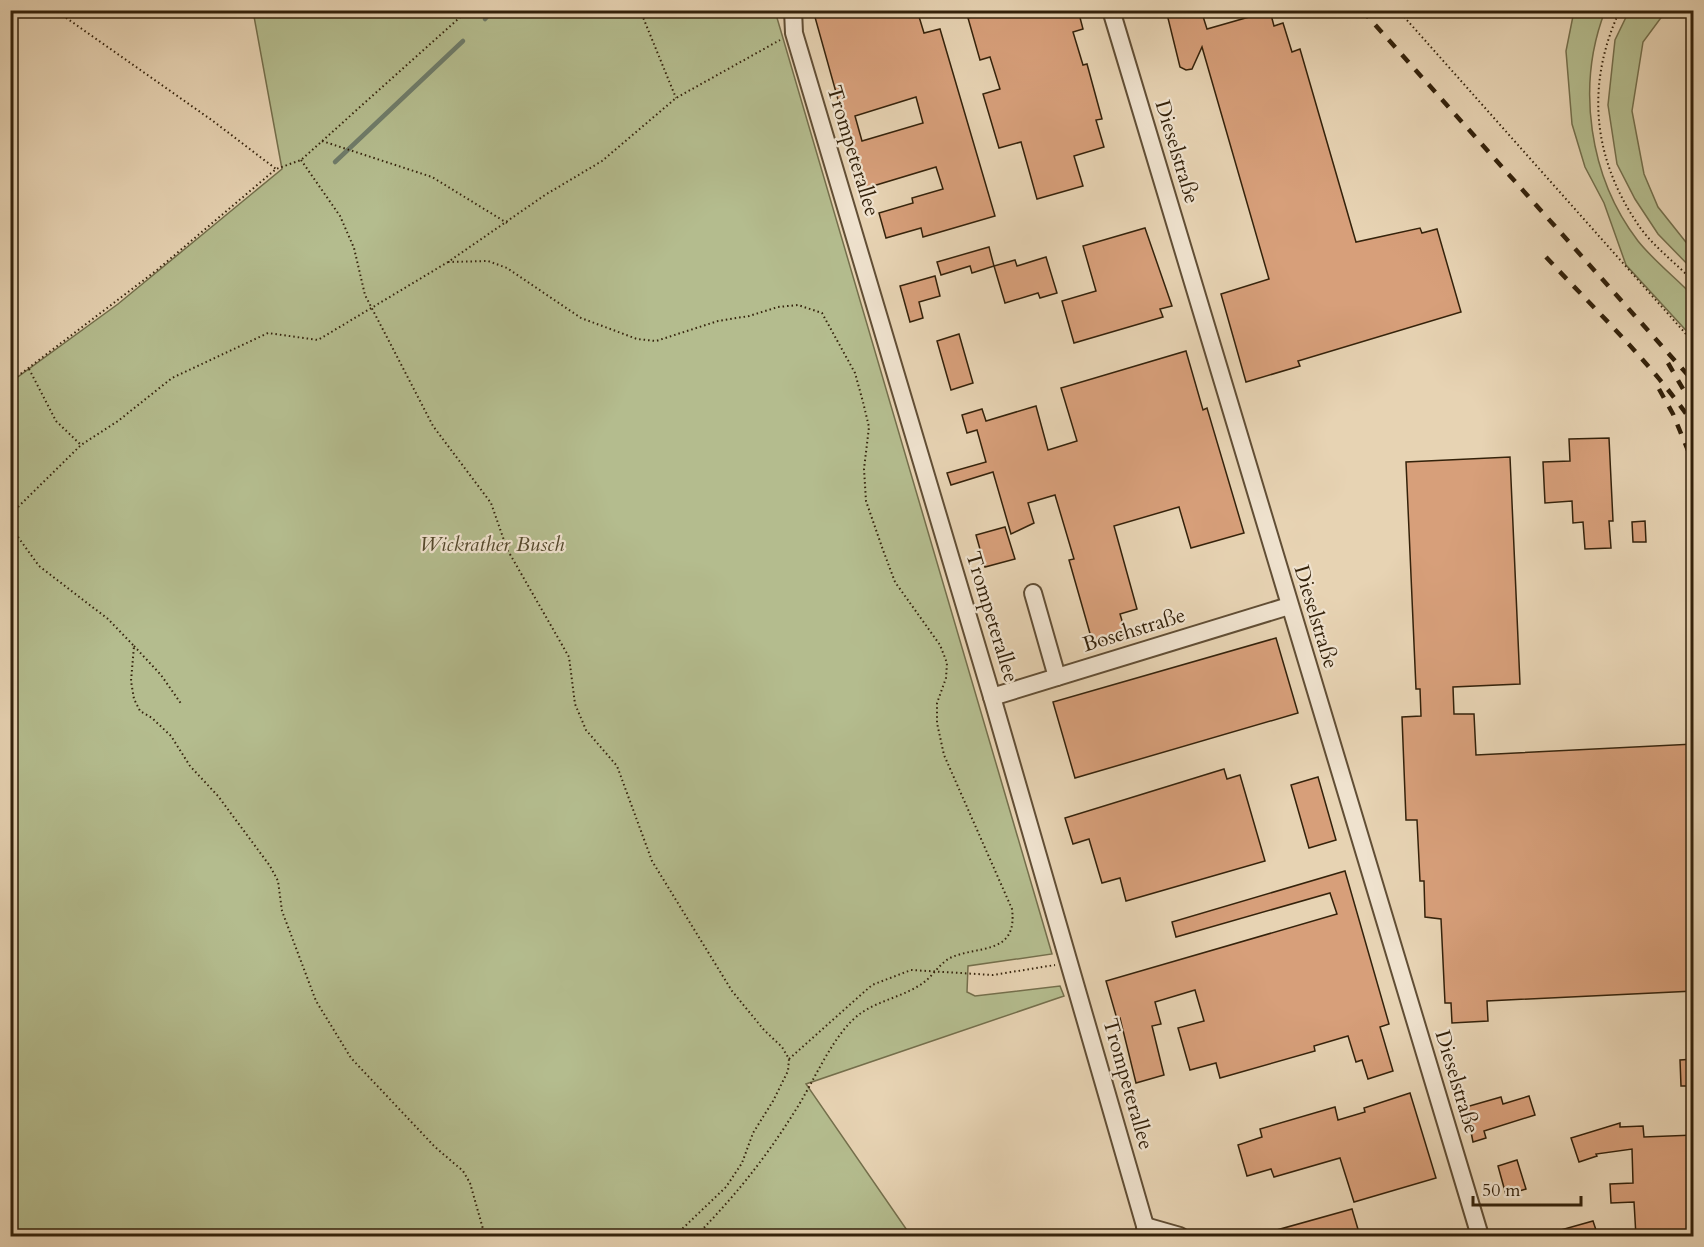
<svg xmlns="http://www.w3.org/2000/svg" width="1704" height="1247" font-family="Cardo,serif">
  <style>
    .green { fill: #b4bc8e; stroke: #746f4c; stroke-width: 1.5 }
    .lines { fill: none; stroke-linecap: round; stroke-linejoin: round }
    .stream { stroke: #6f7c6a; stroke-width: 4.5 }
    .building { fill: #d79f7a; stroke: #34220b; stroke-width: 1.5; fill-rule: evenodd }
    .minor-casing { stroke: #614e35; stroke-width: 20 }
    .path { stroke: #34220b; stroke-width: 2; stroke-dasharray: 1.5 3; stroke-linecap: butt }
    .minor { stroke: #efe2ce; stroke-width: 16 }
    .rail { stroke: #34220b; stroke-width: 4.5; stroke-dasharray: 10 10; stroke-linecap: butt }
    .labels { text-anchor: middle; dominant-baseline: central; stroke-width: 4.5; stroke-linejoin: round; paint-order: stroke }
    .street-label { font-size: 21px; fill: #34220b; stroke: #efe2ce }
    .park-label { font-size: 21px; font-style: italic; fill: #54482c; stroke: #efe2ce }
  </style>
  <rect width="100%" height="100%" fill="#e7d3b3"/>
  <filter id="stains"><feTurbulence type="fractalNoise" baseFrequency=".00333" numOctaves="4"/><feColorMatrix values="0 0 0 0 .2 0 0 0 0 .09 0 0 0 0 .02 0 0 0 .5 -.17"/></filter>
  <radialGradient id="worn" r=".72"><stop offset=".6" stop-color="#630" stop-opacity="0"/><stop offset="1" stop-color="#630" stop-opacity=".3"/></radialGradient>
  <!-- green -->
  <g class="green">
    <path d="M 253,11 L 775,11 L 1052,954 L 968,966 L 967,992 L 975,996 L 1060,986 L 1064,996 L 806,1084 L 911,1236 L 11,1236 L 11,382 L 118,304 L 282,169 Z"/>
    <path d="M 1574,11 L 1605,11 C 1576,86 1589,177 1638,241 C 1654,261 1676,278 1693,296 L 1693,338 L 1626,265 L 1604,203 L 1585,167 L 1572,124 L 1566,51 Z"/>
    <path d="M 1629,11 L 1660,11 L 1663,15 L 1643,42 L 1632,111 L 1644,174 L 1658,207 L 1693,251 L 1693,270 L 1658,234 L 1635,199 L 1617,164 L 1608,105 L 1615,40 Z"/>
  </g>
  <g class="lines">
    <!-- stream -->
    <g class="stream">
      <path d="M 485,19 L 493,10"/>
      <path d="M 335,162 L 463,41"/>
    </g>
  </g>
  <!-- building -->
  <g class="building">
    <path d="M 813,10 L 917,10 L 924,33 L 940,29 L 995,216 L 923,237 L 921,228 L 886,238 L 879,213 L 913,203 L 912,198 L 943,189 L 936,167 L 863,189 ZM 916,97 L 923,123 L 862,141 L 855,116 Z"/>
    <path d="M 993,10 L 1078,10 L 1083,29 L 1073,32 L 1083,65 L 1087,64 L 1102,119 L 1096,120 L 1104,147 L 1074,156 L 1083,186 L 1037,199 L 1021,142 L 999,148 L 983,94 L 1000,89 L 990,57 L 980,60 L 968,18 Z"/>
    <path d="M 1166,10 L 1201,10 L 1207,29 L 1270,11 L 1274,26 L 1283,23 L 1292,52 L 1300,49 L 1356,242 L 1420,228 L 1422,233 L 1437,229 L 1461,312 L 1298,361 L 1300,366 L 1246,382 L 1221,294 L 1269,279 L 1202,47 L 1192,69 L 1186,70 L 1180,67 Z"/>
    <path d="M 1145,228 L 1172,306 L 1160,309 L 1163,317 L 1074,343 L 1062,301 L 1096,291 L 1083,246 Z"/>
    <path d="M 989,247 L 994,266 L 972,273 L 970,266 L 941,275 L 937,262 Z"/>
    <path d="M 1046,257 L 1057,293 L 1040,298 L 1038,293 L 1005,303 L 994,266 L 1015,260 L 1017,266 Z"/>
    <path d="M 935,276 L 940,296 L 919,302 L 923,318 L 910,322 L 900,286 Z"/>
    <path d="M 959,334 L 973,383 L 951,390 L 937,341 Z"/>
    <path d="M 1186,351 L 1203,410 L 1207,408 L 1244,533 L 1191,548 L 1179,507 L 1114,526 L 1137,609 L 1120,614 L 1126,634 L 1093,644 L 1069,560 L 1074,559 L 1055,495 L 1028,503 L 1034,523 L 1011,534 L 993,472 L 951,485 L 947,473 L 986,462 L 977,430 L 967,433 L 962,415 L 982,409 L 986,421 L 1036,406 L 1048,450 L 1077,441 L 1061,388 Z"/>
    <path d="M 1609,438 L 1613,521 L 1609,521 L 1611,548 L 1585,549 L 1583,522 L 1573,523 L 1572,501 L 1545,503 L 1543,462 L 1570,461 L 1569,439 Z"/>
    <path d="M 1510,457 L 1520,684 L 1453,687 L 1454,714 L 1474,714 L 1476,755 L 1694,744 L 1694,991 L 1487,1001 L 1488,1021 L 1452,1023 L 1451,1003 L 1445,1003 L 1441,919 L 1425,917 L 1424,881 L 1420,881 L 1417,820 L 1406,820 L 1402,717 L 1421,716 L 1420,689 L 1416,689 L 1406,462 Z"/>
    <path d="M 1645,521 L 1646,542 L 1633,542 L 1632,522 Z"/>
    <path d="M 1005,527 L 1015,559 L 985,567 L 976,535 Z"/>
    <path d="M 1276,638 L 1298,713 L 1075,778 L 1053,702 Z"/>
    <path d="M 1224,769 L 1227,779 L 1240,775 L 1265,861 L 1126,901 L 1120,878 L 1102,883 L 1089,839 L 1073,844 L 1065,818 Z"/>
    <path d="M 1318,777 L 1336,840 L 1309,848 L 1291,785 Z"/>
    <path d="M 1345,871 L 1389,1024 L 1380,1027 L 1393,1071 L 1368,1079 L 1362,1060 L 1356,1062 L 1348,1036 L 1314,1046 L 1315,1051 L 1220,1078 L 1216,1063 L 1190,1070 L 1178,1028 L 1204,1021 L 1195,990 L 1155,1002 L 1161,1024 L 1152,1026 L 1164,1075 L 1136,1083 L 1120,1018 L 1117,1019 L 1106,981 L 1337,914 L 1330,893 L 1176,937 L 1172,922 Z"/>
    <path d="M 1694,1059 L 1694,1086 L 1681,1086 L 1680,1060 Z"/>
    <path d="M 1410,1093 L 1436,1178 L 1354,1202 L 1340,1158 L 1274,1177 L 1271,1169 L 1247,1176 L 1238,1145 L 1262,1137 L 1260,1129 L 1335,1107 L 1338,1120 L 1365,1112 L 1364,1108 Z"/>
    <path d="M 1529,1096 L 1535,1115 L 1484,1131 L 1486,1138 L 1473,1142 L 1466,1107 L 1501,1097 L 1503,1104 Z"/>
    <path d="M 1620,1123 L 1620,1127 L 1643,1126 L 1644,1137 L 1694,1135 L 1694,1236 L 1636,1236 L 1634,1202 L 1611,1203 L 1610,1184 L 1633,1183 L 1632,1149 L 1596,1154 L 1597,1156 L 1579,1162 L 1571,1138 Z"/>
    <path d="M 1517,1160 L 1526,1189 L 1506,1195 L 1498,1166 Z"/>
    <path d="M 1352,1209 L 1360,1236 L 1267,1236 L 1266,1233 Z"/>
    <path d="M 1593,1221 L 1598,1236 L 1550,1236 L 1550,1233 Z"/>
  </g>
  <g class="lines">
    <!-- minor casing -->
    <g class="minor-casing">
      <g id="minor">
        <path d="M 793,10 L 794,33 L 992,697 L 1148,1236"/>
        <path d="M 1111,10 L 1480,1236"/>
        <path d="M 1033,593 L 1057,677"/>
        <path d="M 992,697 L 1289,606"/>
        <path d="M 1145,1226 L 1180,1236"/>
      </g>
    </g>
    <!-- path -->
    <g class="path">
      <path d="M 55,10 L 213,121 L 276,169"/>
      <path d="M 640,10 L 676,98"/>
      <path d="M 1398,10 L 1694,343"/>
      <path d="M 1620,10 C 1586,83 1592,156 1637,223 C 1651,245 1675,262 1694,282"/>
      <path d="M 322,141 L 432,177 L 507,223"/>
      <path d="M 301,160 L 340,216 L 354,248 L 365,295 L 433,426 L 491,503 L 507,549 L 569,657 L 575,704 L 586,730 L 617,766 L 652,861 L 732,991 L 764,1030 L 782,1047 L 789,1059 L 788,1071 L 773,1101 L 753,1133 L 742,1163 L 726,1187 L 681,1230 L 668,1236"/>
      <path d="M 448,262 L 488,261 L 507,268 L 581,318 L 637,339 L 656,341 L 718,321 L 749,316 L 778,307 L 798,305 L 822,313 L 855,373 L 863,402 L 869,427 L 864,469 L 866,501 L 883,550 L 895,582 L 940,645 L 947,663 L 946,678 L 937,703 L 937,723 L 944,755 L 1012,909 C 1018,956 977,945 950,958 C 939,964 933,976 923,983 C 905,996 880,1000 861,1013 C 833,1033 814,1082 795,1111 C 765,1159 735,1196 696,1236"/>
      <path d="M 29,369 L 56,421 L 81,445"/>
      <path d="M 10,382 L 157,270 L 276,169 L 301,160 L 468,10"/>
      <path d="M 10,523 L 17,508 L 81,445 L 118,421 L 172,378 L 268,333 L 318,340 L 448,262 L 545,195 L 602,161 L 676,98 L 780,40"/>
      <path d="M 10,526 L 39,566 L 108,619 L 134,646 L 131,681 L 134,699 L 140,711 L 152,718 L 171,736 L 190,766 L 218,796 L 270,866 L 278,881 L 282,911 L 316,1001 L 351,1058 L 435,1147 L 463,1171 L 470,1183 L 485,1236"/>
      <path d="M 134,646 L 161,675 L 182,705"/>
      <path d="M 789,1059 L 872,985 L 911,970 L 993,975 L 1055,965"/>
    </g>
    <!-- minor -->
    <use href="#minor" class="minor"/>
    <!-- rail -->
    <g class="rail">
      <path d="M 1362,10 L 1694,382"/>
      <path d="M 1546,257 C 1597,312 1652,363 1694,425"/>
      <path d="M 1668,363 L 1694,408"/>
      <path d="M 1659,389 L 1673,414 L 1694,465"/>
    </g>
  </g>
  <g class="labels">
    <!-- street labels -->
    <g class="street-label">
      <text transform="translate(853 151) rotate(73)">Trompeterallee</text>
      <text transform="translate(1177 152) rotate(73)">Dieselstraße</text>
      <text transform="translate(992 617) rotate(73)">Trompeterallee</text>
      <text transform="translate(1316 617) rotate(73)">Dieselstraße</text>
      <text transform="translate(1134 630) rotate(-17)">Boschstraße</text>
      <text transform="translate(1457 1082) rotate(73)">Dieselstraße</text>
      <text transform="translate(1128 1084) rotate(74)">Trompeterallee</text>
    </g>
    <!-- park labels -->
    <g class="park-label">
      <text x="492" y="544">Wickrather Busch</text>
    </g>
  </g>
  <!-- margin -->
  <rect width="1704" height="1247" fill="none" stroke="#e7d3b3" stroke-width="36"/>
  <rect x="12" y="12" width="1680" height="1223" fill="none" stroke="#34220b" stroke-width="3"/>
  <rect x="18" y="18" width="1668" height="1211" fill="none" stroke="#34220b" stroke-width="1.5"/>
  <!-- scale -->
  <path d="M1473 1196v9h108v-9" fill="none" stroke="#34220b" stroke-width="3"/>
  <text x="1482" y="1196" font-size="18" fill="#34220b" stroke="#efe2ce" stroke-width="4.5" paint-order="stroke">50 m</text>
  <rect width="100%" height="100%" filter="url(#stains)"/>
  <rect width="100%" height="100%" fill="url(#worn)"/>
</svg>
